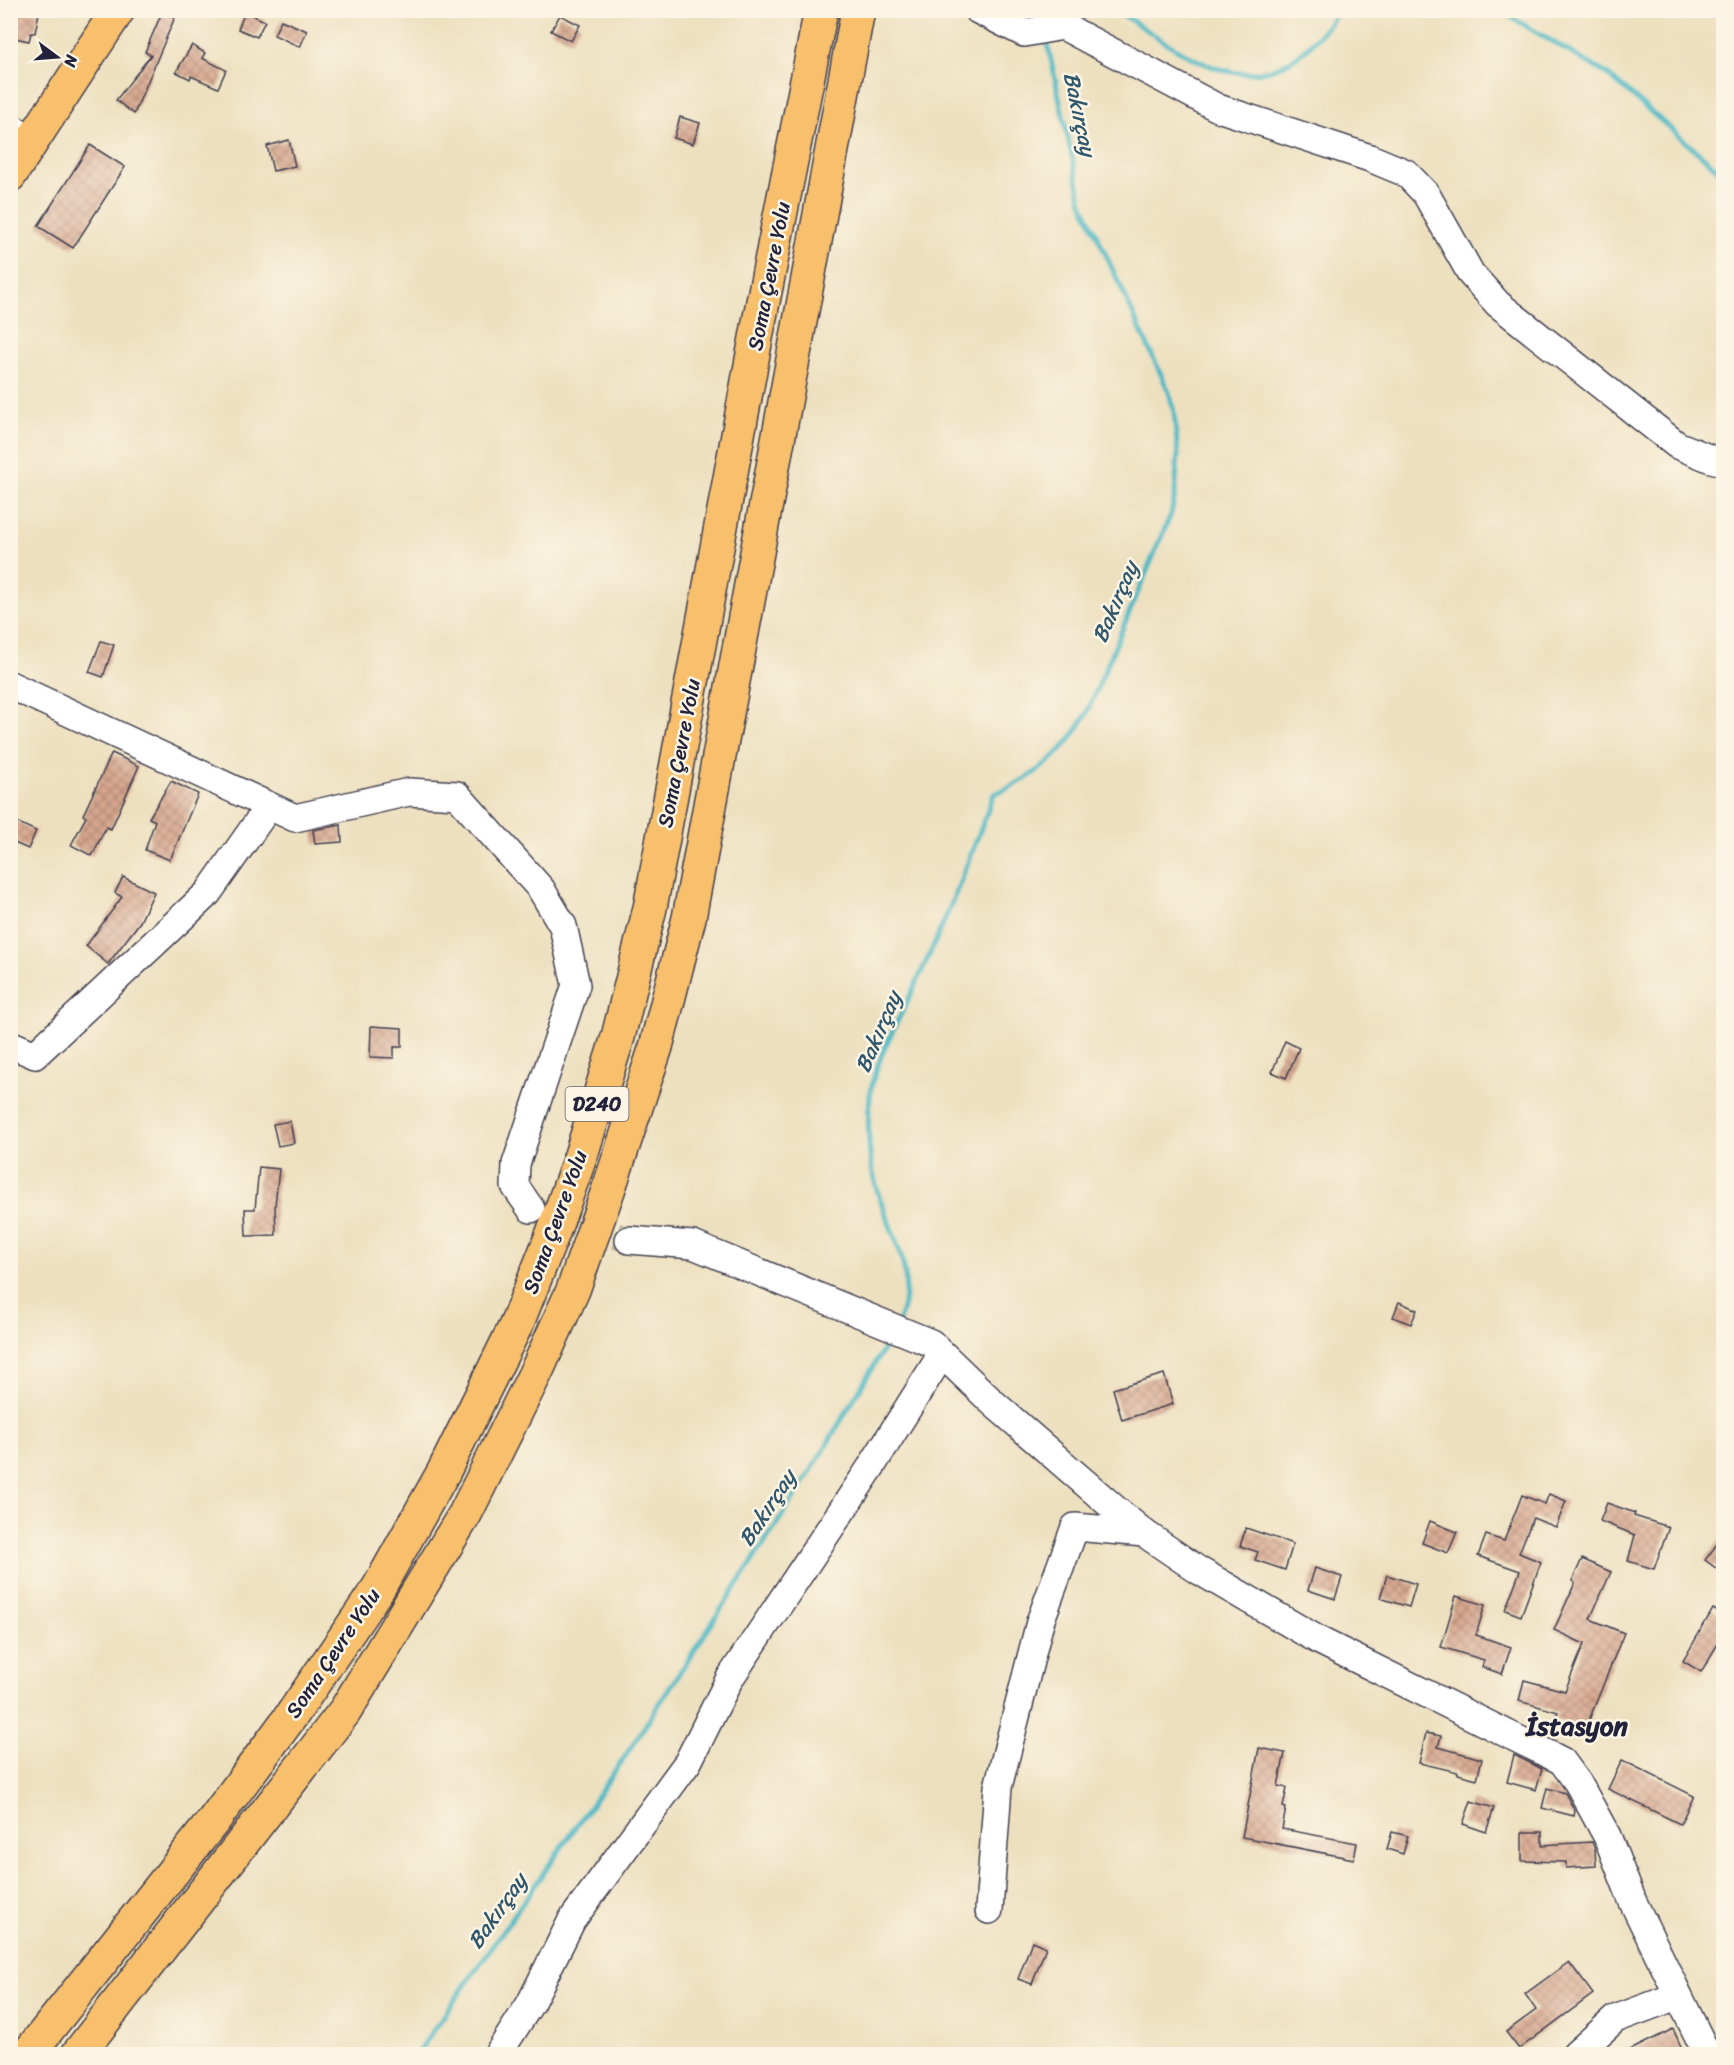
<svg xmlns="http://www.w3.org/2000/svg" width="1734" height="2065" font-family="Sriracha,sans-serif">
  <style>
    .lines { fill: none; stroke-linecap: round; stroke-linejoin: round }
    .stream { stroke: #49b7c4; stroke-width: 5 }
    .building { fill: url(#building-cross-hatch) }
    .minor-tunnel { stroke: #c4baa5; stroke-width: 27; stroke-dasharray: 27 14; stroke-linecap: butt }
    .minor-casing { stroke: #403e4f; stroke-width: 30 }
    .major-casing { stroke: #403e4f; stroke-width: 36 }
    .highway-casing { stroke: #403e4f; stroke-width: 36 }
    .minor { stroke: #fff; stroke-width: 27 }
    .major { stroke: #f8bf6c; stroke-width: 33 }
    .highway { stroke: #f8bf6c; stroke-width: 33 }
    .labels { text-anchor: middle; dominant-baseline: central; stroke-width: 5; stroke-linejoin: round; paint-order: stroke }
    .shield { fill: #fcf5e5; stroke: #63616e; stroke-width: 1.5 }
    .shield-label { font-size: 20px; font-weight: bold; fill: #22223b }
    .street-label { font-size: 21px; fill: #22223b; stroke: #fcf5e5 }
    .water-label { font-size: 22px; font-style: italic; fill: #30566b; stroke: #fcf5e5 }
    .district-label { font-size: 27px; font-weight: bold; fill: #22223b; stroke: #fcf5e5 }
  </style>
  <defs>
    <pattern id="building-cross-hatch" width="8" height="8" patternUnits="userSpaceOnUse" patternTransform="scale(1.5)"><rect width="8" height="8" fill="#d7a68d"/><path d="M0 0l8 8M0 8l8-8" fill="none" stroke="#ae8774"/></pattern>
  </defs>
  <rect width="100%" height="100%" fill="#fcf5e5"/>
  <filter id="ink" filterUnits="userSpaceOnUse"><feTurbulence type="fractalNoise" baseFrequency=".0167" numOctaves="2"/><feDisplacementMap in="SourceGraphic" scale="12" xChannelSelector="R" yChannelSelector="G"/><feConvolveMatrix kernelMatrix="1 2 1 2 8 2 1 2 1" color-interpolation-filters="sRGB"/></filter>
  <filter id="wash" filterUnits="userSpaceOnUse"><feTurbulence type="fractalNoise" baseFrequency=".008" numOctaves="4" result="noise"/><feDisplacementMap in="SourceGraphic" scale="24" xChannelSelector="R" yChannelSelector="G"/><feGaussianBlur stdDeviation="1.35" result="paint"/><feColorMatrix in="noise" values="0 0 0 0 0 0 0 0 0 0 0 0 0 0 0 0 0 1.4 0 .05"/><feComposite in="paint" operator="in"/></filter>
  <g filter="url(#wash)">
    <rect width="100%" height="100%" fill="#ede0bf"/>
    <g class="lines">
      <!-- stream -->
      <g class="stream">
        <path d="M 1040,10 L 1043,22"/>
        <path d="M 1115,10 C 1171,43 1235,104 1299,55 C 1315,43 1327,26 1340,10"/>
        <path d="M 1499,10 L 1607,74 L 1724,175"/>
        <path d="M 899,1321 C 919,1269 889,1234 876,1186 C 868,1157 867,1126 870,1096 C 874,1059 904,1011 920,975 C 948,916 971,855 994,794 C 1035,778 1064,754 1086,715 L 1171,514 L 1175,494 L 1178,454 L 1174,412 L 1169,392 L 1082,203 L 1046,37"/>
        <path d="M 417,2054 L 624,1758 L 808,1476 L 892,1335"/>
      </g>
    </g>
    <g id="blocks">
      <!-- building -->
      <g class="building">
        <path d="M 10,10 L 39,13 L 35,33 L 31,33 L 29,41 L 10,37 Z"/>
        <path d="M 163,10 L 178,10 L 134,114 L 116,100 L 151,55 L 145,52 Z"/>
        <path d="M 245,12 L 265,21 L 257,37 L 238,29 Z"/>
        <path d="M 560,15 L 580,25 L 571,41 L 551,31 Z"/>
        <path d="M 281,20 L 307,31 L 300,47 L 274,35 Z"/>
        <path d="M 192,45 L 205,53 L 202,58 L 226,70 L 218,88 L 191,76 L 190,79 L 176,72 Z"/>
        <path d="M 680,117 L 700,123 L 693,144 L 674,138 Z"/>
        <path d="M 289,140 L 295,166 L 273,171 L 267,146 Z"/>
        <path d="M 90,145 L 125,167 L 73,248 L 38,226 Z"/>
        <path d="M 101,641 L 114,645 L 103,677 L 89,672 Z"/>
        <path d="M 112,753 L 139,766 L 111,829 L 106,827 L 92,856 L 71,845 L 86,817 L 83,815 Z"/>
        <path d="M 171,781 L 198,794 L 170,860 L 145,850 L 155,821 L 149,818 Z"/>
        <path d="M 10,819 L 36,831 L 28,849 L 10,841 Z"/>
        <path d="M 341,825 L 342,842 L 315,844 L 313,830 Z"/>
        <path d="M 123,877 L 154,892 L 140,922 L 108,964 L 86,946 L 122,897 L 115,893 Z"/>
        <path d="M 371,1026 L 402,1028 L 402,1047 L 394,1047 L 394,1058 L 370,1057 Z"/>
        <path d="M 1285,1041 L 1299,1048 L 1286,1078 L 1272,1072 Z"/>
        <path d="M 290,1121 L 294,1143 L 278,1146 L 273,1124 Z"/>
        <path d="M 259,1167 L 279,1169 L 275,1205 L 276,1235 L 246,1236 L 245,1209 L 255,1209 Z"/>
        <path d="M 1399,1302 L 1417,1310 L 1411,1324 L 1393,1317 Z"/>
        <path d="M 1164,1374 L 1173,1404 L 1122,1420 L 1113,1389 Z"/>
        <path d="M 1549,1494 L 1566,1501 L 1556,1527 L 1533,1518 L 1519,1553 L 1541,1562 L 1521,1616 L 1505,1610 L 1520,1571 L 1478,1556 L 1486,1535 L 1504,1541 L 1522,1495 L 1545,1504 Z"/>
        <path d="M 1607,1503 L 1635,1513 L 1634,1516 L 1669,1527 L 1654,1569 L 1628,1561 L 1635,1535 L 1600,1521 Z"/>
        <path d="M 1430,1521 L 1457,1532 L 1448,1553 L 1422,1543 Z"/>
        <path d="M 1246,1528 L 1293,1544 L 1285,1570 L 1255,1560 L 1258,1552 L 1240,1546 Z"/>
        <path d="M 1724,1535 L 1724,1574 L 1705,1560 Z"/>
        <path d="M 1582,1559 L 1611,1572 L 1590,1619 L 1624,1633 L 1585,1730 L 1555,1719 L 1558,1712 L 1519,1701 L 1524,1680 L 1565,1691 L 1584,1644 L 1554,1630 L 1575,1583 L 1572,1581 Z"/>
        <path d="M 1315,1568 L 1342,1577 L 1335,1599 L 1308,1590 Z"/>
        <path d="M 1387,1575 L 1416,1584 L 1409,1607 L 1380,1598 Z"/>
        <path d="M 1456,1596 L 1485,1605 L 1476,1635 L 1511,1647 L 1502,1674 L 1482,1667 L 1484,1660 L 1441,1647 Z"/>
        <path d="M 1713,1609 L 1724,1615 L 1724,1645 L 1719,1642 L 1701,1672 L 1683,1661 Z"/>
        <path d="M 1426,1733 L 1441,1736 L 1438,1747 L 1482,1759 L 1477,1779 L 1458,1774 L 1458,1772 L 1419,1763 Z"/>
        <path d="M 1259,1748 L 1285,1753 L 1278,1786 L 1287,1788 L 1283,1807 L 1286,1808 L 1282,1829 L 1357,1843 L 1354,1859 L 1242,1837 Z"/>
        <path d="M 1514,1755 L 1542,1769 L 1536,1790 L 1507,1782 Z"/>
        <path d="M 1622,1760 L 1694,1796 L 1680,1824 L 1608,1789 Z"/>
        <path d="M 1547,1788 L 1565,1793 L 1575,1811 L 1574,1816 L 1542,1808 Z"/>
        <path d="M 1471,1801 L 1494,1808 L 1486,1832 L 1463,1824 Z"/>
        <path d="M 1392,1832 L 1408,1836 L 1403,1854 L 1387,1849 Z"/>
        <path d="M 1522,1832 L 1542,1832 L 1542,1845 L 1592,1842 L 1595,1850 L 1596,1866 L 1566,1868 L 1566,1862 L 1522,1861 Z"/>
        <path d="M 1032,1941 L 1046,1947 L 1032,1984 L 1018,1979 Z"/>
        <path d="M 1569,1962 L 1593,1994 L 1519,2049 L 1506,2032 L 1536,2010 L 1525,1994 Z"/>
        <path d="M 1673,2029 L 1685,2055 L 1620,2055 Z"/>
      </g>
    </g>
  </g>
  <g filter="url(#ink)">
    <use href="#blocks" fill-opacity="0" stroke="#403e4f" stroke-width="1.5"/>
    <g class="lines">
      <!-- minor-tunnel -->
      <path class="minor-tunnel" d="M 538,1211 L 629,1240"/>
      <!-- minor casing -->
      <g class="minor-casing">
        <g id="minor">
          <path d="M 978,10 L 1024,33 L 1063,26 L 1218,108 L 1370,158 L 1406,173 L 1426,194 L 1471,274 L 1498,304 L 1677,445 L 1711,459 L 1724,462"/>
          <path d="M 10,128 L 34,138"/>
          <path d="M 10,685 L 295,818 L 409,792 L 457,795 L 541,889 L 563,926 L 576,985 L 516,1164 L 515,1186 L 531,1209"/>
          <path d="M 10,1044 L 35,1055 L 208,893 L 269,806"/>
          <path d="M 629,1240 L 693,1245 L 931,1343 L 992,1402 L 1115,1509 L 1144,1533 L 1198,1570 L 1320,1641 L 1562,1761 L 1578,1783 L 1607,1836 L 1633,1902 L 1707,2054"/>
          <path d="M 989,1910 L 998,1787 L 1040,1622 L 1075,1527 L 1144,1533"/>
          <path d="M 498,2054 L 530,2004 L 572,1920 L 688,1762 L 730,1678 L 871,1467 L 942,1354"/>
          <path d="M 1576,2054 L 1615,2019 L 1677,1996"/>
        </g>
      </g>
      <!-- major casing -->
      <g class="major-casing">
        <path id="major" d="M 10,175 L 118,10"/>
      </g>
      <!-- highway casing -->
      <g class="highway-casing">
        <g id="highway">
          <path d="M 28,2054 L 214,1820 L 294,1712 L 379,1587 L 444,1471 L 517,1323 L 553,1233 L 581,1155 L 618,1037 L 650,908 L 759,322 L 821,10"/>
          <path d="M 78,2054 L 345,1711 L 465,1514 L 538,1368 L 573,1290 L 611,1182 L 656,1047 L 689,918 L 858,10"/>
        </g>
      </g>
      <!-- minor -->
      <use href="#minor" class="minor"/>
      <!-- major -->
      <use href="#major" class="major"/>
      <!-- highway -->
      <use href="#highway" class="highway"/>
    </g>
  </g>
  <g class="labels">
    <!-- shield labels -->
    <rect class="shield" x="565.5" y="1087" width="63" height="34" rx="4.5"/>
    <g class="shield-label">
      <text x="597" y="1104">D240</text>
    </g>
    <!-- street labels -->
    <g class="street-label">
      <text transform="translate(769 276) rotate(-79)">Soma Çevre Yolu</text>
      <text transform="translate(679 753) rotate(-79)">Soma Çevre Yolu</text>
      <text transform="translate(555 1222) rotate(-70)">Soma Çevre Yolu</text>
      <text transform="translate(333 1653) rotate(-56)">Soma Çevre Yolu</text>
    </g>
    <!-- water labels -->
    <g class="water-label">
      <text transform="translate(1080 114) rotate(78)">Bakırçay</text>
      <text transform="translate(1115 602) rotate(-67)">Bakırçay</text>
      <text transform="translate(878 1032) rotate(-67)">Bakırçay</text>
      <text transform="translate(767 1508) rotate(-57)">Bakırçay</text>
      <text transform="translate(497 1911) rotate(-55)">Bakırçay</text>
    </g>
    <!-- district labels -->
    <g class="district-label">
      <text x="1577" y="1726">İstasyon</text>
    </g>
  </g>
  <!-- margin -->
  <rect width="1734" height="2065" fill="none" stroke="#fcf5e5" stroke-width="36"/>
  <!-- north arrow -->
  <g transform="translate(57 57) rotate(106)" stroke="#fcf5e5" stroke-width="4.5" paint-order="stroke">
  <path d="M0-4.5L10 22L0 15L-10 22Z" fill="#22223b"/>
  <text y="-9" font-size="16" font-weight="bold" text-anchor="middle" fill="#22223b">N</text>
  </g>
</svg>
